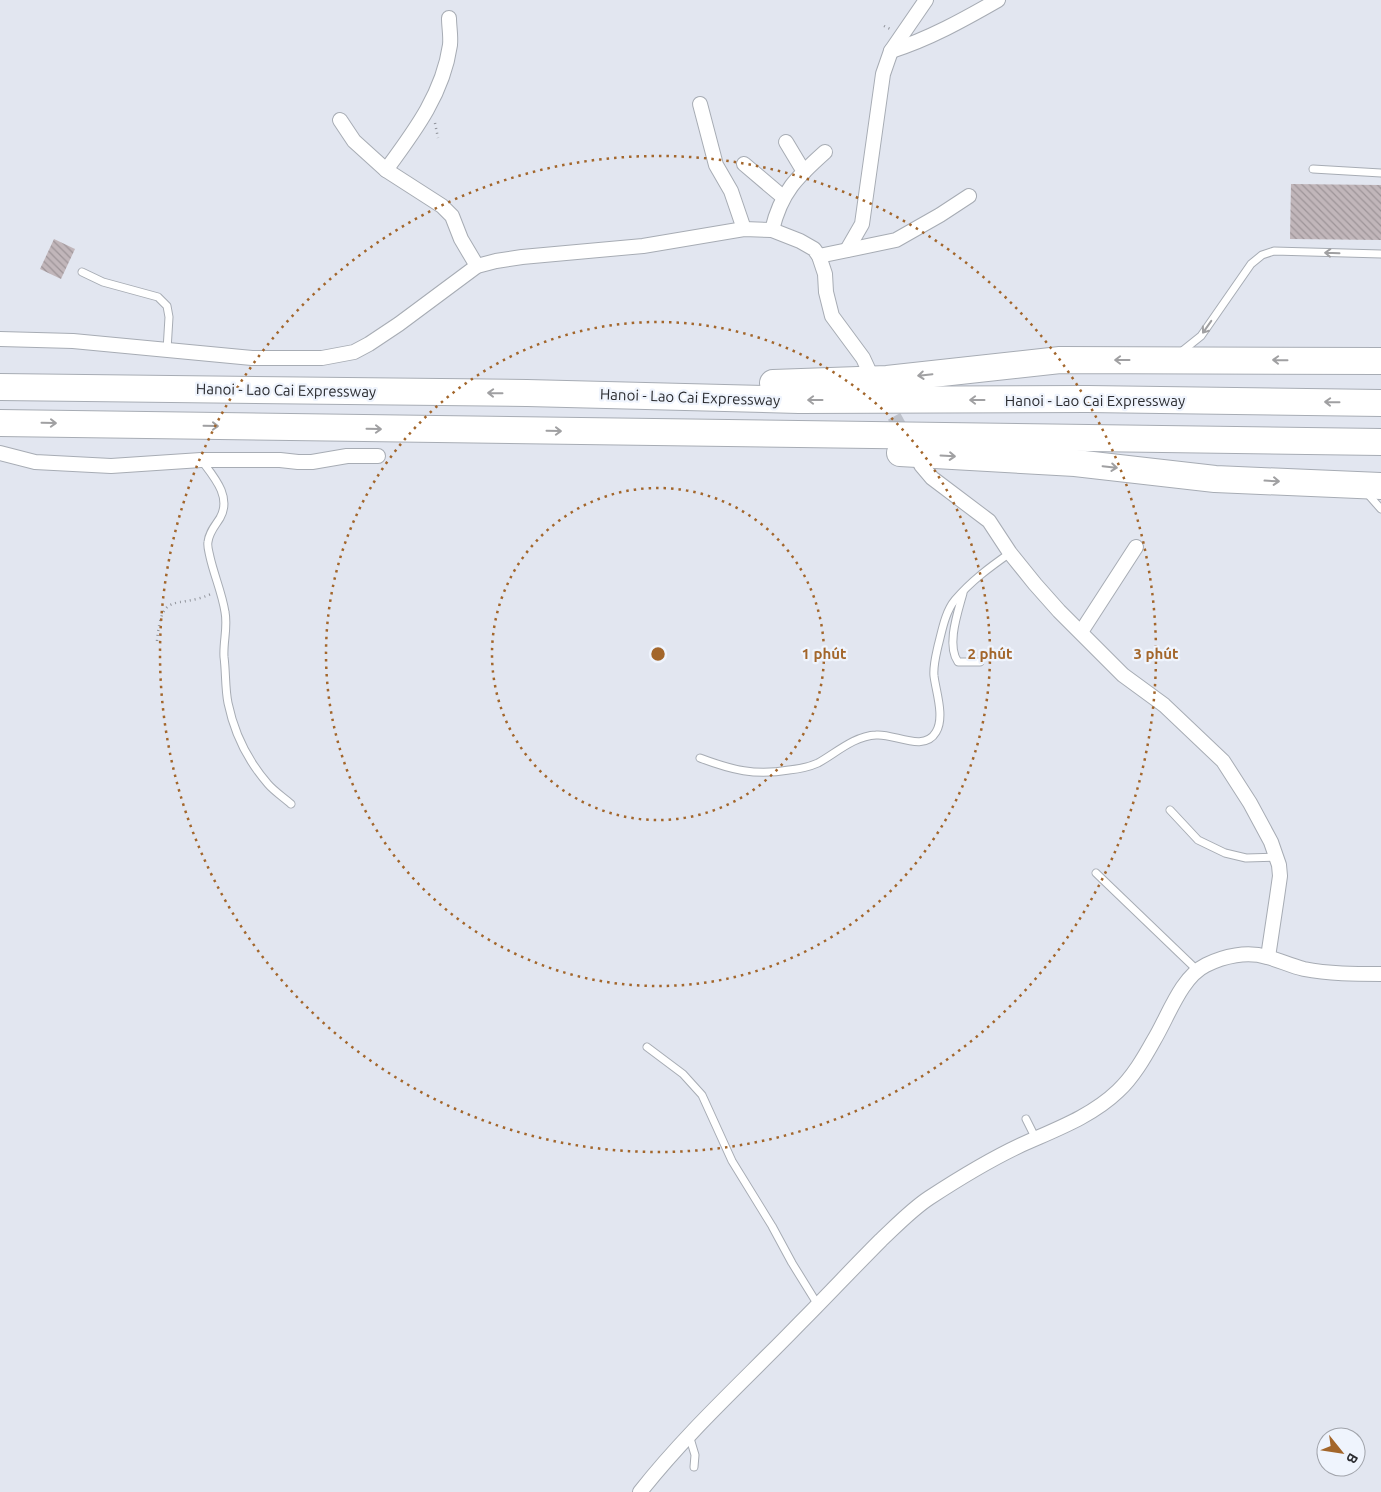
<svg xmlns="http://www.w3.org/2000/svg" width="1381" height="1492" font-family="Ubuntu,sans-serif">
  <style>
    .building { fill: url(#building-back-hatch) }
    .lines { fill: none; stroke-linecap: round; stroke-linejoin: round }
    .street-tunnel { stroke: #bdc1ca; stroke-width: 14; stroke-dasharray: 14 7; stroke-linecap: butt }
    .lane-casing { stroke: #a7acb4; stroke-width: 9 }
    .street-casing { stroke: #a7acb4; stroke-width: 16 }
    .highway-casing { stroke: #a7acb4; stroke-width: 28 }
    .path { stroke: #91949b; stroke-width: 2.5; stroke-dasharray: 1 4; stroke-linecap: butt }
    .lane { stroke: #fff; stroke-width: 7 }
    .street { stroke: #fff; stroke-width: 14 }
    .highway { stroke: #fff; stroke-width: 26 }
    .oneway { stroke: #a0a0a2 }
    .ring { fill: none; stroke: #a3662b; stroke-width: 2.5; stroke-dasharray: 2.5 5 }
    .labels { text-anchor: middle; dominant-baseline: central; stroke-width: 4.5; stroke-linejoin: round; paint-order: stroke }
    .street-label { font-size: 15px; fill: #2b2c30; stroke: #eff4fd }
    .centre { fill: #a3662b; stroke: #eff4fd; stroke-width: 2.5 }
    .ring-label { font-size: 15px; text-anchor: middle; font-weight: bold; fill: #a3662b; stroke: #eff4fd; stroke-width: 4.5; stroke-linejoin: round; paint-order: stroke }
  </style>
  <defs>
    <pattern id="building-back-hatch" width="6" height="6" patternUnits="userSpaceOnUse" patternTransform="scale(1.25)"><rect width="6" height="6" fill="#c1b6ba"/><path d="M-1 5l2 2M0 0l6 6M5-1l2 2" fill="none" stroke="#9d9498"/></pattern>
  </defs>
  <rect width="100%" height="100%" fill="#e2e6f0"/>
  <!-- building -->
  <g class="building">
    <path d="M 1291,184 L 1381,185 L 1381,240 L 1290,239 Z"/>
    <path d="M 54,239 L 75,249 L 61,279 L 40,269 Z"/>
  </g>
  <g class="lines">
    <!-- street-tunnel -->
    <path class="street-tunnel" d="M 884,398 L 906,438"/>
    <!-- lane casing -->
    <g class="lane-casing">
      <g id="lane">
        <path d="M 1313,169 L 1381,173"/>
        <path d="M 82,272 L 103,282 L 158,297 L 167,306 L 169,317 L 167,350"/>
        <path d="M 1181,352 L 1201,336 L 1251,264 L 1262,255 L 1274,251 L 1381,254"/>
        <path d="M 202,461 C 214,477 232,497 220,518 C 215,526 209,532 208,542 C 207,546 209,552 210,557 C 214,575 222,593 225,612 C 228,627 223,642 224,657 C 226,672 225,688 228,703 C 234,732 248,761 268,784 C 274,791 283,797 291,804"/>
        <path d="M 1366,492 L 1381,509"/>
        <path d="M 963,593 C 958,612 946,645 958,662 L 980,662"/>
        <path d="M 700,758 C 732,770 755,776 789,770 C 799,769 809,767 818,763 C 836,753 854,736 876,735 C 894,733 924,753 936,732 C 945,717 936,692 934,676 C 933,666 936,655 938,646 C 942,631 945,612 955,600 C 971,581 990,567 1010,553"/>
        <path d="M 1170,810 L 1198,840 L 1225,853 L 1246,858 L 1276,857"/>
        <path d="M 1096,873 L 1197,970"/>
        <path d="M 647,1047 L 683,1074 L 702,1095 L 732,1161 L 772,1226 L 792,1263 L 818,1305"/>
        <path d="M 1026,1119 L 1036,1139"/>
        <path d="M 689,1435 L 695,1455 L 694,1467"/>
      </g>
    </g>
    <!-- street casing -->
    <g class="street-casing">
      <g id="street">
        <path d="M 891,51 C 929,39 963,20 998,0"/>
        <path d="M 700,104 L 716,165 L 731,191 L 744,229"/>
        <path d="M 340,120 L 354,141 L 386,170 L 442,206 L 452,216 L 461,239 L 477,266"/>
        <path d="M 786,142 L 804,172"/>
        <path d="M 744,164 L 783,197"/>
        <path d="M 386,170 C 414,132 443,94 450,45 C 451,36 449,27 449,18"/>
        <path d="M 772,230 C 781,192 797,177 825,152"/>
        <path d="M 847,250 L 862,224 L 883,74 L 891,51 L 926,0"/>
        <path d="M 819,256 L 896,240 L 940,215 L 969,196"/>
        <path d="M 0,339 L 73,341 L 252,358 L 322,358 L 354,352 L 369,344 L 399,324 L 477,266 L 496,261 L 522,257 L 643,246 L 744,229 L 772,230 L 800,241 L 814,249 L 819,256 L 825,274 L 826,292 L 832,316 L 863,358 L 869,371"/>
        <path d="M 0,453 L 35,462 L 111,466 L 201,460 L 280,460 L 298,462 L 312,462 L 347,456 L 378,456"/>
        <path d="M 921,465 L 932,478 L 989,521 L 1010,553 L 1035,584 L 1059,611 L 1123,675 L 1164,705 L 1223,761 L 1250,803 L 1271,842 L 1279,865 L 1280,876 L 1277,897 L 1268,957"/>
        <path d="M 1081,632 L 1136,547"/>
        <path d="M 640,1492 C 688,1431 746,1379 800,1323 C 827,1296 854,1267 881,1240 C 896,1226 911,1210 929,1198 C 958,1179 989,1160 1021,1145 C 1054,1130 1091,1117 1118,1091 C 1133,1077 1144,1058 1154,1040 C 1168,1017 1181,977 1206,965 C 1224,956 1247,951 1267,957 C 1279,960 1291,966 1304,969 C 1329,974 1355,974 1381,974"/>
      </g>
    </g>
    <!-- highway casing -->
    <g class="highway-casing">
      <g id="highway">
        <path d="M 773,383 L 887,379 L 1060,360 L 1381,361"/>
        <path d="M 0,387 L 527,393 L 799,400 L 1087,399 L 1381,403"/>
        <path d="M 0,423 L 1381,442"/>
        <path d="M 900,453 L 1075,463 L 1215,479 L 1381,486"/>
      </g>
    </g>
    <!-- path -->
    <g class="path">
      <path d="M 884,26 L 890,29"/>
      <path d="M 435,123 L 438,138"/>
      <path d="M 157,641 C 162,589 175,610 211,594"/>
    </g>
    <!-- lane -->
    <use href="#lane" class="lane"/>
    <!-- street -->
    <use href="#street" class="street"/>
    <!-- highway -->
    <use href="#highway" class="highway"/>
  </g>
  <!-- one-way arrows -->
  <defs><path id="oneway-shaft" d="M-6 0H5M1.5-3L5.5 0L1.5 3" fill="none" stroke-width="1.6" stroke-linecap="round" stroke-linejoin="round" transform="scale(1.25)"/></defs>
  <g class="oneway">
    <use href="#oneway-shaft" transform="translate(1332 253) rotate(-178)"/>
    <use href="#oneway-shaft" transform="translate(1207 327) rotate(125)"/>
    <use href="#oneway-shaft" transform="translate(1122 360) rotate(180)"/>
    <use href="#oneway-shaft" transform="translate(1280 360) rotate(-179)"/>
    <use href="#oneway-shaft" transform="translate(925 375) rotate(174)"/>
    <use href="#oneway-shaft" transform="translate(495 393) rotate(-179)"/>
    <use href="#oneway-shaft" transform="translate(815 400) rotate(180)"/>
    <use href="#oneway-shaft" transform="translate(977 400) rotate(180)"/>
    <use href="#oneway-shaft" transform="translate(1332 402) rotate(-179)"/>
    <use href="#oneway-shaft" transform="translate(49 423) rotate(1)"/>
    <use href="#oneway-shaft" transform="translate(211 426) rotate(1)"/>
    <use href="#oneway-shaft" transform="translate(374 429) rotate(1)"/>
    <use href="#oneway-shaft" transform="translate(554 431) rotate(1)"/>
    <use href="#oneway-shaft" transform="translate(948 456) rotate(3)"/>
    <use href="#oneway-shaft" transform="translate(1110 467) rotate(6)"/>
    <use href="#oneway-shaft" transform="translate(1272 481) rotate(3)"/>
  </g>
  <!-- distance rings -->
  <g class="ring">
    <circle cx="658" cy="654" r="166"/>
    <circle cx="658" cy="654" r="332"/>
    <circle cx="658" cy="654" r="498"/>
  </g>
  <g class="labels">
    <!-- street labels -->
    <g class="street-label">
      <text transform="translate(286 390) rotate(1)">Hanoi - Lao Cai Expressway</text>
      <text transform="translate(690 397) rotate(2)">Hanoi - Lao Cai Expressway</text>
      <text x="1095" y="400">Hanoi - Lao Cai Expressway</text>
    </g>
  </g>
  <circle cx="658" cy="654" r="8" class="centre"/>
  <g class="ring-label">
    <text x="824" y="659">1 phút</text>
    <text x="990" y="659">2 phút</text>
    <text x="1156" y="659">3 phút</text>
  </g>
  <!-- north arrow -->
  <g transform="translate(1341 1452) rotate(120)"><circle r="24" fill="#eff4fd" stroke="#a1a4ab"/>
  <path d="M0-4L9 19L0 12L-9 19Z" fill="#a3662b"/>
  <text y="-8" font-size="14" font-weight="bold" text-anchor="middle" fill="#2b2c30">B</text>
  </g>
</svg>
